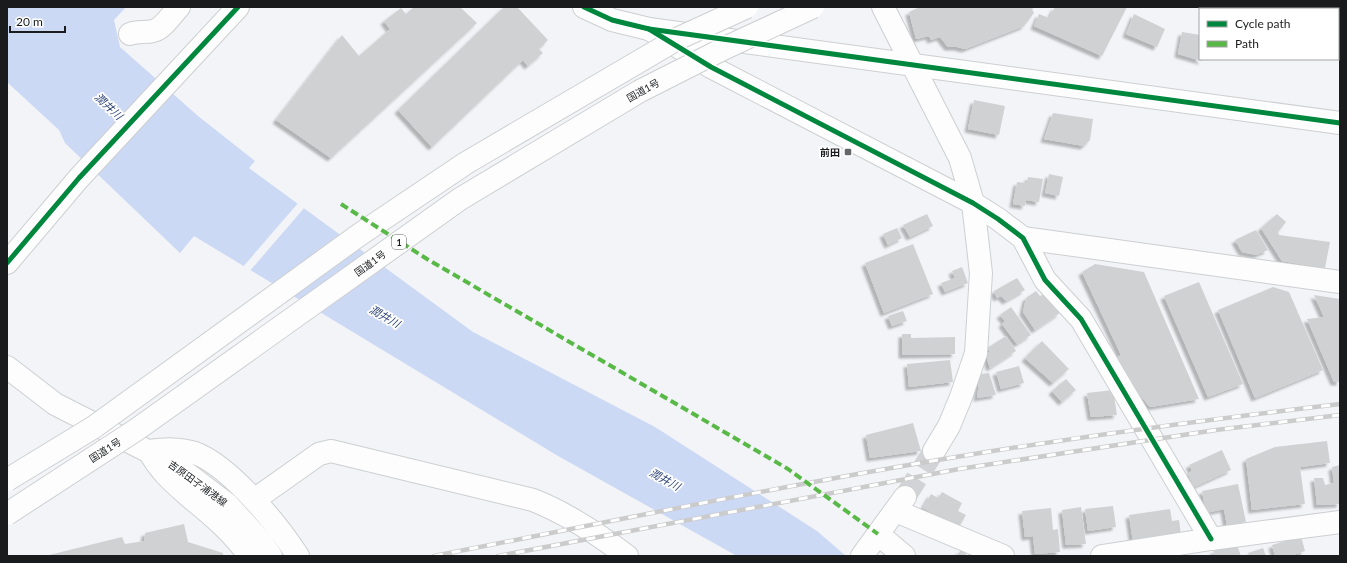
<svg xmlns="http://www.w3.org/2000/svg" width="1347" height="563" font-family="Lato,'Noto Sans JP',sans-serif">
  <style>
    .water { fill: #ccd9f4 }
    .pier { fill: #f2f4f7 }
    .building { fill: #d0d1d3; filter: url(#shadow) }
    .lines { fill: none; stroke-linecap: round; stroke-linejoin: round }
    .minor-tunnel { stroke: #d1d3d6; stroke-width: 22; stroke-dasharray: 22 11; stroke-linecap: butt }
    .minor-casing { stroke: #cdcfd1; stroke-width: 24 }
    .major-casing { stroke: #cdcfd1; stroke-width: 24 }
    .minor { stroke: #fdfdfe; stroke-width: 22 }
    .major { stroke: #fdfdfe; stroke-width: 22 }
    .rail-casing { stroke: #cbcbcc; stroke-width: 4.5 }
    .rail { stroke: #fff; stroke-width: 3; stroke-dasharray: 9; stroke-linecap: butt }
    .highway-bridge-casing { stroke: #cdcfd1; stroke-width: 24; stroke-linecap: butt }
    .highway-bridge { stroke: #fdfdfe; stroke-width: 22 }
    .quiet { stroke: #58b947; stroke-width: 4; stroke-dasharray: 8 4; stroke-linecap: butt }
    .cycleway-casing { stroke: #fff; stroke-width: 8 }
    .cycleway { stroke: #00873e; stroke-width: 5 }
    .poi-dot { fill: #656769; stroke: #fff; stroke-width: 1.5 }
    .labels { text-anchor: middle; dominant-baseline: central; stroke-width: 3.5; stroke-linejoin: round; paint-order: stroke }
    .shield { fill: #fff; stroke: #5e5f61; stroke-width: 1 }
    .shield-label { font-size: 9px; font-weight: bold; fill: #191b1d }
    .street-label { font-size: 10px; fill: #191b1d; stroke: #fff }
    .poi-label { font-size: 10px; font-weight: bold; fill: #191b1d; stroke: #fff; text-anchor: end }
    .water-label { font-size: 11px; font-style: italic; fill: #344a79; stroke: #fff }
  </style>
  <defs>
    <filter id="shadow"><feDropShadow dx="-3.5" dy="3.5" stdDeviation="1" flood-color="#0004"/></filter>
  </defs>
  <rect width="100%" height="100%" fill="#f2f4f7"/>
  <!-- water -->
  <path class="water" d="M 7,7 L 126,7 L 114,20 L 120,47 L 198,116 L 255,161 L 249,168 L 473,332 L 655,427 L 817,531 L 846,556 L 737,556 L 558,456 L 194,236 L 180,253 L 65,143 L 59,130 L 7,82 Z"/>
  <!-- pier -->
  <path class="pier" d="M 299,202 L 305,207 L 249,272 L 242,268 Z"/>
  <!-- building -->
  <g class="building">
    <path d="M 414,7 L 460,7 L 477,23 L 331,158 L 276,120 L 342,35 L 359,56 L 390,29 L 384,21 L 401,8 L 406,14 Z"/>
    <path d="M 504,7 L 517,7 L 548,40 L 539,49 L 543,53 L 528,66 L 523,60 L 432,147 L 398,110 Z"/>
    <path d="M 920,7 L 1036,7 L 1032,9 L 1034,13 L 1024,26 L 965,49 L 957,47 L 948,47 L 940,37 L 931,40 L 929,36 L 916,39 L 909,12 Z"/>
    <path d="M 1055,7 L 1127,7 L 1102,56 L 1034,26 L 1039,14 L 1049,18 Z"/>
    <path d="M 1134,14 L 1165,29 L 1157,47 L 1126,34 Z"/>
    <path d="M 1182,32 L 1200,35 L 1200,59 L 1202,59 L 1202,61 L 1178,54 Z"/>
    <path d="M 974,100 L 1005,106 L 999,135 L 968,129 Z"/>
    <path d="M 1053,113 L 1093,119 L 1090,140 L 1084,146 L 1044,139 Z"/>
    <path d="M 1049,174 L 1063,177 L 1059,196 L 1045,193 Z"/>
    <path d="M 1028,177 L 1043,179 L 1039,202 L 1026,200 L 1025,206 L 1013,204 L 1017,182 L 1027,183 Z"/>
    <path d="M 927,214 L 933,226 L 910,237 L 903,225 Z"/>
    <path d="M 1277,214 L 1286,222 L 1278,232 L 1279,235 L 1330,242 L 1325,268 L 1282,261 L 1261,228 Z"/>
    <path d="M 897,228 L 902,238 L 888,245 L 883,234 Z"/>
    <path d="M 1256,230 L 1268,250 L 1256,255 L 1242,252 L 1235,240 Z"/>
    <path d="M 913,244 L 933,294 L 884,313 L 865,263 Z"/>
    <path d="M 1095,264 L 1144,272 L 1199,399 L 1150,407 L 1135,389 L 1129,389 L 1117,358 L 1121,355 L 1082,272 Z"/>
    <path d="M 962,267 L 968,283 L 945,292 L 941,283 L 955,278 L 952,271 Z"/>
    <path d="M 1017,278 L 1025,290 L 1006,301 L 1001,296 L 997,298 L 994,291 Z"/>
    <path d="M 1199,282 L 1243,384 L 1208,397 L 1164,296 Z"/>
    <path d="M 1273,287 L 1289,292 L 1323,370 L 1255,398 L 1218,310 Z"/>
    <path d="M 1036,291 L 1040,296 L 1046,293 L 1060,313 L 1035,330 L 1023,312 L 1026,298 Z"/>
    <path d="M 1314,295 L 1340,299 L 1340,382 L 1334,382 L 1307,319 L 1324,317 Z"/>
    <path d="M 1011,307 L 1031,335 L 1017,344 L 1002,324 L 1005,321 L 1000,315 Z"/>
    <path d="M 903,311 L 907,321 L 892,326 L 888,316 Z"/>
    <path d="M 902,334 L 911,334 L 911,338 L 955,337 L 955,354 L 902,355 Z"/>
    <path d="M 1006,336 L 1016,351 L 990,368 L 986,356 L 990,351 L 987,348 Z"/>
    <path d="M 1042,341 L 1069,369 L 1053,383 L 1025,358 Z"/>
    <path d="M 950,360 L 953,382 L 909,387 L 907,364 Z"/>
    <path d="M 1019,366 L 1024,383 L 1001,389 L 996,372 Z"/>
    <path d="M 989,373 L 996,395 L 977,398 L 980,374 Z"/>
    <path d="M 1066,379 L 1076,390 L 1062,402 L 1052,391 Z"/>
    <path d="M 1113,390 L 1117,415 L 1091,417 L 1087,393 Z"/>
    <path d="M 913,423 L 921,451 L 870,458 L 866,435 Z"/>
    <path d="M 1327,441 L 1330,463 L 1300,467 L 1305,504 L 1252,510 L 1246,459 L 1275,447 Z"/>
    <path d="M 1222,450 L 1231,470 L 1194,487 L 1188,474 L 1192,470 L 1189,465 Z"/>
    <path d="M 1340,465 L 1340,504 L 1317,505 L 1314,478 L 1323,478 L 1325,485 L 1334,483 L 1332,467 Z"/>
    <path d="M 1238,484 L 1246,522 L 1227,526 L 1224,509 L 1206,513 L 1202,491 Z"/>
    <path d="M 942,492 L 962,503 L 958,511 L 966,515 L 959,527 L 923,508 L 931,494 L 938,498 Z"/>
    <path d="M 1113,506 L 1116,527 L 1088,531 L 1085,509 Z"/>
    <path d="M 1081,507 L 1086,544 L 1066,545 L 1062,510 Z"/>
    <path d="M 1051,508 L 1053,530 L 1058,529 L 1060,552 L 1035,554 L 1033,536 L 1025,537 L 1022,511 Z"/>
    <path d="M 1170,509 L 1172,521 L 1179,520 L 1181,535 L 1133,542 L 1129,515 Z"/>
    <path d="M 184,524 L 188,542 L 223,553 L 223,556 L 45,556 L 122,537 L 125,544 L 144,541 L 145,533 Z"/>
    <path d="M 1301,536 L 1305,551 L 1290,556 L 1275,556 L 1272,545 Z"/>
    <path d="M 1237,545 L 1241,556 L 1215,556 L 1213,551 Z"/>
    <path d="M 1263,548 L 1266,556 L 1249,556 L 1248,553 Z"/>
    <path d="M 961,550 L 968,556 L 956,556 Z"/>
  </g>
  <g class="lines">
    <!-- minor-tunnel -->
    <path class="minor-tunnel" d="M 905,497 L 934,451"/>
    <!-- minor casing -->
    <g class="minor-casing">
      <g id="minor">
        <path d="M 584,7 L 612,20 L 649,29 L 1340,123"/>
        <path d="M 883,7 L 960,158 L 973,203 L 981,273 L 976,353 L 961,397 L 949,426 L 934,451"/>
        <path d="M 649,29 L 711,67 L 973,203 L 998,219 L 1023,238 L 1045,280 L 1081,319 L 1211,539"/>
        <path d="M 130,34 C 138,31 145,33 153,31 C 163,29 172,14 179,7"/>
        <path d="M 1023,238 L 1340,282"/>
        <path d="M 7,263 L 79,178 L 238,7"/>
        <path d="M 254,500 L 319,454 L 331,451 L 533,500 C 566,513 598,534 627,556"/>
        <path d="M 896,511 L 1003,556"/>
        <path d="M 878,534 L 904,556"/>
        <path d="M 249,556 C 234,534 213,516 192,499 C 175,484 160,472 149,451 C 165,449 180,448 195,453 C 230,466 278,525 298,556"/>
        <path d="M 862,556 L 905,497"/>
        <path d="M 1102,556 L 1211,539 L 1340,522"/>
      </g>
    </g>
    <!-- major casing -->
    <g class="major-casing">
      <path id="major" d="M 7,367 L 55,404 L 177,466 L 227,504 L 260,540 L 271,556"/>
    </g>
    <!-- minor -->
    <use href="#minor" class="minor"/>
    <!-- major -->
    <use href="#major" class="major"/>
    <!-- rail casing -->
    <g class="rail-casing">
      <g id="rail">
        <path d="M 434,556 C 608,522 781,486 956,457 C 1083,436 1212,419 1340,404"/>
        <path d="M 498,556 L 959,469 L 1216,430 L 1340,415"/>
      </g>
    </g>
    <!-- rail -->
    <use href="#rail" class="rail"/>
    <!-- highway-bridge casing -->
    <g class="highway-bridge-casing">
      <g id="highway-bridge">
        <path d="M 7,480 L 94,427 L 359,235 L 466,163 L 679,38 L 747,7"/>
        <path d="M 7,514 L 136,430 L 460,199 L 640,91 L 725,48 L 813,7"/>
      </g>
    </g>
    <!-- highway-bridge -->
    <use href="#highway-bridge" class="highway-bridge"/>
    <!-- quiet -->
    <path class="quiet" d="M 341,204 L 427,259 L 788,469 L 878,534"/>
    <!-- cycleway casing -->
    <g class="cycleway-casing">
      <g id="cycleway">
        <path d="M 584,7 L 612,20 L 649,29 L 1340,123"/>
        <path d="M 649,29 L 711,67 L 973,203 L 998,219 L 1023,238 L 1045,280 L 1081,319 L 1211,539"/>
        <path d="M 7,263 L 79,178 L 238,7"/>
      </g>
    </g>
    <!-- cycleway -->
    <use href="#cycleway" class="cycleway"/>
  </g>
  <!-- markers -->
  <rect class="poi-dot" x="844" y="148" width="8" height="8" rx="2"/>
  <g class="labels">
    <!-- shield labels -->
    <rect class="shield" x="392" y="235" width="14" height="14" rx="3"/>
    <g class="shield-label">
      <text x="399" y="242">1</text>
    </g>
    <!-- street labels -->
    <g class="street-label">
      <text transform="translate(643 90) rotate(-29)">国道1号</text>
      <text transform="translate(370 263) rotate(-36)">国道1号</text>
      <text transform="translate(105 450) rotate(-33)">国道1号</text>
      <text transform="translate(198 483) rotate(36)">吉原田子浦港線</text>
    </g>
    <!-- poi labels -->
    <g class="poi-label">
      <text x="840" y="152">前田</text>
    </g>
    <!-- water labels -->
    <g class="water-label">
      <text transform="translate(109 106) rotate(43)">潤井川</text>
      <text transform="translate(385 316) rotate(30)">潤井川</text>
      <text transform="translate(665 479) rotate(29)">潤井川</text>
    </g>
  </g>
  <!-- border -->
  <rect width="1347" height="563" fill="none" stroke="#191b1d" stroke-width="16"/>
  <!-- legend -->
  <rect x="1199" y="8" width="140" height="52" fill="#ffffff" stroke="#a3a4a5"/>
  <rect x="1207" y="21" width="20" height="6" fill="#00873e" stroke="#a3a4a5"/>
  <text x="1235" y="28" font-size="12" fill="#191b1d">Cycle path</text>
  <rect x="1207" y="41" width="20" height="6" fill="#58b947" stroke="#a3a4a5"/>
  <text x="1235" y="48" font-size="12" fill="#191b1d">Path</text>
  <!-- scale -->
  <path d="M10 26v6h55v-6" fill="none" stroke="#191b1d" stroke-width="2"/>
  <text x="16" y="26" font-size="12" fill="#191b1d" stroke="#ffffff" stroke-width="3" paint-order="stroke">20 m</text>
</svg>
